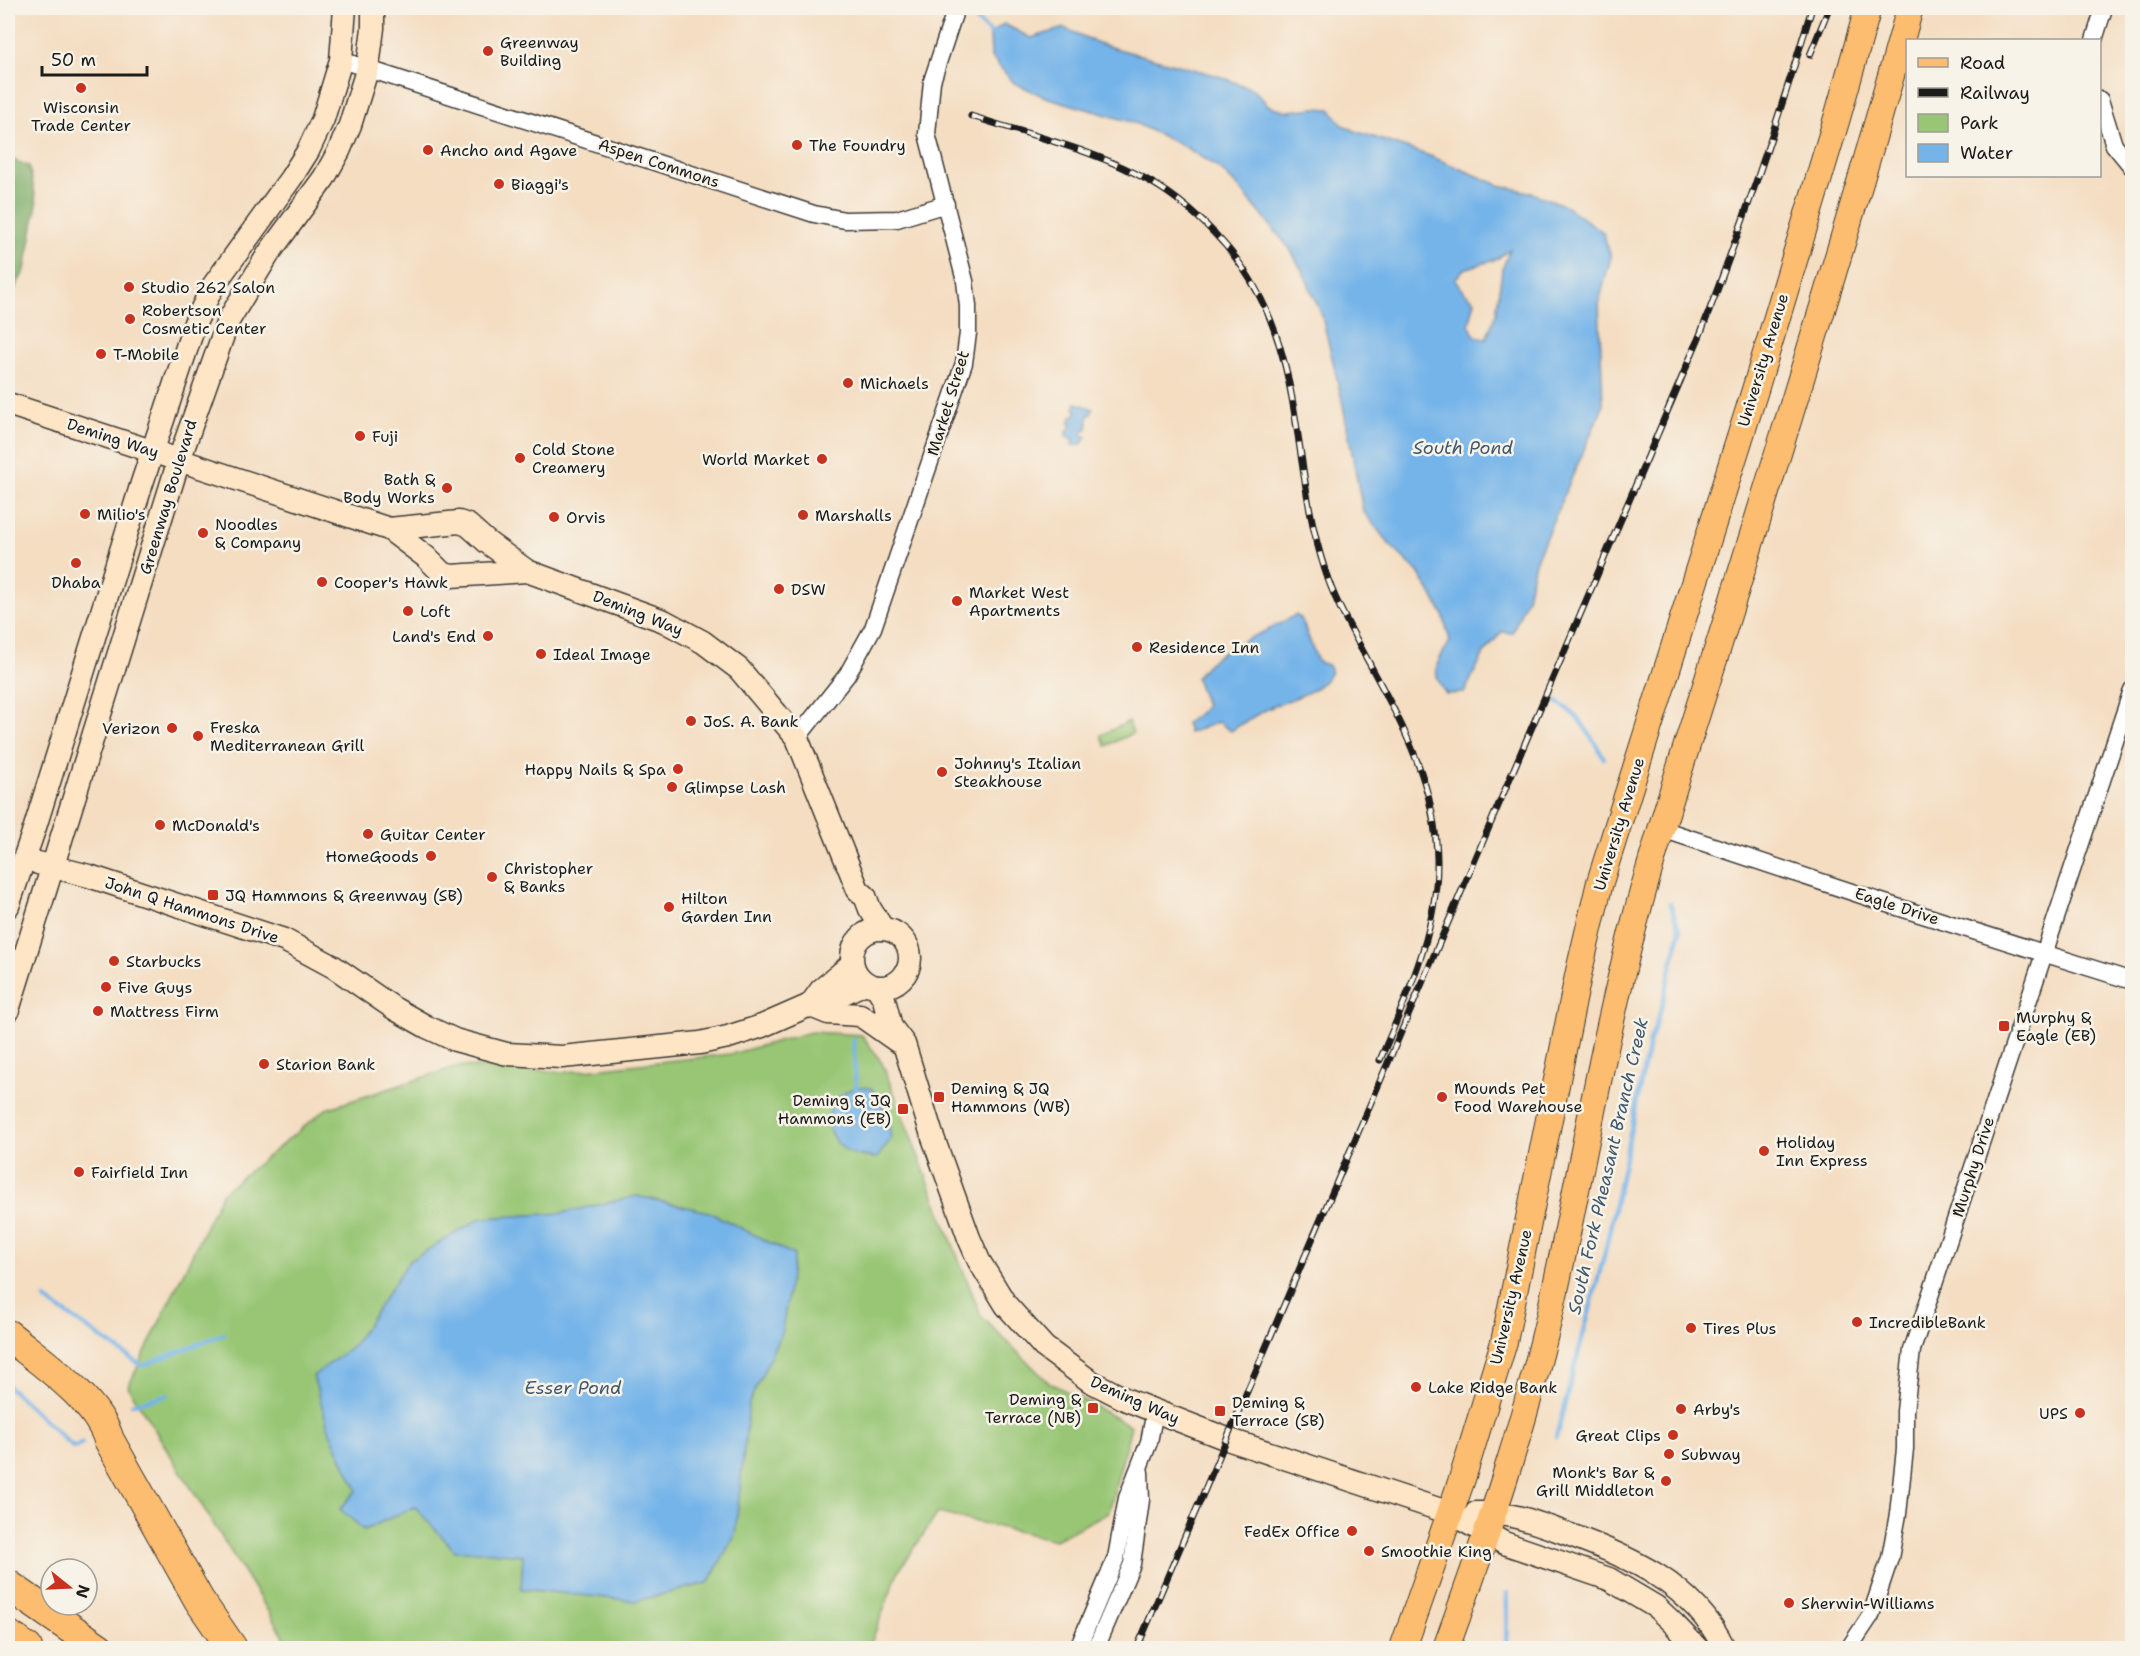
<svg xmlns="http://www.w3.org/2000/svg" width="2140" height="1656" font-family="'Shantell Sans',sans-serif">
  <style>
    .green { fill: #98c674; stroke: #5a7148; stroke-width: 1.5 }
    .forest { fill: #7aab66; stroke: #4b6441; stroke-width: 1.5 }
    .water { fill: #75b4e9; stroke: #486882; stroke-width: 1.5; fill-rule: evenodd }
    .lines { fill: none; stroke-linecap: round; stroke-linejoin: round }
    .stream { stroke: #75b4e9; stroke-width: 4.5 }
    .street-casing { stroke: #3c3935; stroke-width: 19 }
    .secondary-casing { stroke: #3c3935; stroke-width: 25 }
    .primary-casing { stroke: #3c3935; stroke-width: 28 }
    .highway-casing { stroke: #3c3935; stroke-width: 32 }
    .street { stroke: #fff; stroke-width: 16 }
    .secondary { stroke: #fee5c5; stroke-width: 22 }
    .primary { stroke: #fcbd6f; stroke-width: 26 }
    .highway { stroke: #fcbd6f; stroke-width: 30 }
    .rail-casing { stroke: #1c1c1c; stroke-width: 7 }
    .rail { stroke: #f7f3e8; stroke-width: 4.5; stroke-dasharray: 14; stroke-linecap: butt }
    .poi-dot { fill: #c8321e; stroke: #f7f3e8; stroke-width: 2 }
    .labels { text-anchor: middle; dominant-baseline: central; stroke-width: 5; stroke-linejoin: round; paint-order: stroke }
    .poi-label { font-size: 16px; fill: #1c1c1c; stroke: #f7f3e8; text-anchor: start }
    .street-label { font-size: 16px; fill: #1c1c1c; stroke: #f7f3e8 }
    .water-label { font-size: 18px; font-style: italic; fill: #40596e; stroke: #f7f3e8 }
  </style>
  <rect width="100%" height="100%" fill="#f7f3e8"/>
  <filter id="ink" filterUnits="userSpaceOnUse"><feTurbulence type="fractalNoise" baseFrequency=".0167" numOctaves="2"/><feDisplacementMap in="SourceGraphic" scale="12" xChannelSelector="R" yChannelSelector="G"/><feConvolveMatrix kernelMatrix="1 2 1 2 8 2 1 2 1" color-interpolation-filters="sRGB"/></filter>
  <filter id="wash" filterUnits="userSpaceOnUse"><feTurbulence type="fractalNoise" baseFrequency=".008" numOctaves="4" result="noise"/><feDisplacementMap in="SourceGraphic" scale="24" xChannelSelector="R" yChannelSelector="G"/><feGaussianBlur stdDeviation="1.35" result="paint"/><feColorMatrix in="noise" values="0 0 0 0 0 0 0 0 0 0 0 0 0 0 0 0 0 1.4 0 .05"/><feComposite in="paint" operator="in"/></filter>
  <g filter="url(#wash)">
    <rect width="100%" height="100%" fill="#f4ddc1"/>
    <!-- green -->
    <g class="green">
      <path d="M 1128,722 L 1133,733 L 1106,746 L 1101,735 Z"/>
      <path d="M 811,1032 L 862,1035 L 882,1063 L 981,1316 L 1047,1381 L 1131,1426 L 1109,1512 L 1055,1540 L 938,1513 L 898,1572 L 869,1648 L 291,1648 L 128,1387 L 222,1193 L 326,1109 L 459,1066 L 567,1072 L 731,1054 Z"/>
    </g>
    <!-- forest -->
    <path class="forest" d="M 8,158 L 29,166 L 37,204 L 25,270 L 8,301 Z"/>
    <!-- water -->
    <g class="water">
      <path d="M 1004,24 L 1031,38 L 1064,28 L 1103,45 L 1219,76 L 1254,90 L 1269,106 L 1288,111 L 1316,108 L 1330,109 L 1343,125 L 1355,131 L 1430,156 L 1499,185 L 1529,192 L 1564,205 L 1603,232 L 1611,257 L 1599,302 L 1603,406 L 1535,562 L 1527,598 L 1512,633 L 1501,632 L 1483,655 L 1464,693 L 1446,694 C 1429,669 1437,664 1450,641 L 1443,614 L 1418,572 L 1389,544 L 1363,511 L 1342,400 L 1322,316 L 1306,278 L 1290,249 L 1241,190 L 1220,169 L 1187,148 L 1135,123 L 1045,97 L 1014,83 L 991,57 L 990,34 ZM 1510,249 L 1502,270 L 1496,314 L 1486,339 L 1475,336 L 1469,325 L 1475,301 L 1463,291 L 1455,279 L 1464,269 L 1497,259 Z"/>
      <path d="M 1076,403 L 1093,409 L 1091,415 L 1089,414 L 1087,429 L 1084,429 L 1082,435 L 1087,437 C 1083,444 1079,446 1072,445 L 1074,439 L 1065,436 L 1072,424 L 1069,423 L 1072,416 L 1074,417 L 1077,410 L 1074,409 Z"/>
      <path d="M 1295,615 L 1301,618 L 1318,662 L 1328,665 L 1331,672 C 1318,694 1294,697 1272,707 C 1258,713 1244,722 1231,731 L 1218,722 L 1189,733 L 1186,723 L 1201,712 L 1206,705 L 1196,678 C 1215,646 1266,635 1295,615 Z"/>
      <path d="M 856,1087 L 871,1088 C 883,1102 889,1120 891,1139 L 877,1158 C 866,1157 854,1156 844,1149 C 817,1127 827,1098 856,1087 Z"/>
      <path d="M 637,1196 L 709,1212 L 794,1255 L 782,1331 L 749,1403 L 735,1535 L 708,1583 L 636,1601 L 521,1589 L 523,1555 L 477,1551 L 455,1551 L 415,1507 L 364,1530 L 340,1509 L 357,1490 L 330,1433 L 313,1376 L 353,1346 L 409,1261 L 481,1218 L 562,1213 Z"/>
    </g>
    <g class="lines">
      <!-- stream -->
      <g class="stream">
        <path d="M 963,8 L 994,36"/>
        <path d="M 1555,701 C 1581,715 1589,734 1604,758"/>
        <path d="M 853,1039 L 856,1087"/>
        <path d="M 45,1299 L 142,1366 L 224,1334"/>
        <path d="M 8,1386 L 74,1448 L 82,1443"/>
        <path d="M 132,1404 L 167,1395"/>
        <path d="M 1556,1437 L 1605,1252 L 1649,1044 L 1662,1006 L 1680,931 L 1670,903"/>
        <path d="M 1506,1648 L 1507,1593"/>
      </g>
    </g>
  </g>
  <g filter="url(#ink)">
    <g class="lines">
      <!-- street casing -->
      <g class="street-casing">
        <g id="street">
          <path d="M 2094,40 L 2104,8"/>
          <path d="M 341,60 L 814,214 L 845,220 L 897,219 L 946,204"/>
          <path d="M 2100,100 L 2114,145 L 2132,167"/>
          <path d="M 797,738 L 847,675 L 873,628 L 964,363 L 968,333 L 968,306 L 965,281 L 927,134 L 932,81 L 956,8"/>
          <path d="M 1662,829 L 1891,905 L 2132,981"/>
          <path d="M 1078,1648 L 1116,1558 L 1127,1498 L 1149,1442 L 1155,1411"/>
          <path d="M 1096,1648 L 1132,1564 L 1141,1500 L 1140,1472"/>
          <path d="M 1849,1648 L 1871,1615 L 1890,1558 L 1898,1514 L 1905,1449 L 1905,1411 L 1912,1350 L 2132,690"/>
        </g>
      </g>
      <!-- secondary casing -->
      <g class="secondary-casing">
        <g id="secondary">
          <path d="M 8,404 L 389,529 L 426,557 L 442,573 L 451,576 L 527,571"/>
          <path d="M 389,529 L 459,522 L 468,525 L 487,542 L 527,571 L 664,621 L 703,642 L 739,669 L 797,738 L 858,890 L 865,896 L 870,909 L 883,929"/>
          <path d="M 38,863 L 89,876 L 284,940 L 334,967 L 395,1009 L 427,1027 L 455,1040 L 507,1054 L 562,1057 L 700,1043 L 728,1037 L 762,1026 L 810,1005 L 827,1001 L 865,983"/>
          <path d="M 8,906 L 35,827 L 142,483 L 195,323 L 213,286 L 291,178 L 308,151 L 323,119 L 341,60 L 345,8"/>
          <circle cx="881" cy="958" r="29"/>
          <path d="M 877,987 L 884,999 L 891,1027 L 904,1044 L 931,1132 L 969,1238 L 979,1261 L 1006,1305 L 1044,1347 L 1090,1381 L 1127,1400 L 1227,1439 L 1450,1513 L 1504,1543 L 1609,1579 L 1656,1607 L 1674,1624 L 1697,1648"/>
          <path d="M 811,1004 L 821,990 L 852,964"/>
          <path d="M 811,1006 L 828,1013 L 860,1015 L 897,1041"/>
          <path d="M 8,1010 L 179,460 L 228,321 L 269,253 L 324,178 L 339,151 L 350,125 L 368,67 L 373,28 L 373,8"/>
          <path d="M 1476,1513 C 1511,1512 1532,1521 1565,1533 C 1628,1556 1694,1584 1724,1648"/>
        </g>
      </g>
      <!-- primary casing -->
      <g class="primary-casing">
        <g id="primary">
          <path d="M 1403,1648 L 1462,1479 L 1504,1342 L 1579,971 L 1600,882 L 1755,390 L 1837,118 L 1868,8"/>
          <path d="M 1446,1648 C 1486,1538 1524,1428 1550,1313 C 1581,1176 1603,1038 1640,902 C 1668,800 1702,700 1733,599 C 1794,402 1855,206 1910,8"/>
        </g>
      </g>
      <!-- highway casing -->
      <g class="highway-casing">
        <g id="highway">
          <path d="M 8,1335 C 41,1362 96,1398 109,1440 L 199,1600 L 232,1648"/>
          <path d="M 8,1585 L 99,1648"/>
          <path d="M 8,1635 L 27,1648"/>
        </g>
      </g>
      <!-- street -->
      <use href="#street" class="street"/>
      <!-- secondary -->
      <use href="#secondary" class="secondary"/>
      <!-- primary -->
      <use href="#primary" class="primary"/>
      <!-- highway -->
      <use href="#highway" class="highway"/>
      <!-- rail casing -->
      <g class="rail-casing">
        <g id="rail">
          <path d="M 1810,55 L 1829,8"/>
          <path d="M 971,116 C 1029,135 1099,151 1151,182 C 1179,198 1205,222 1226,246 C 1309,343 1288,458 1325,570 C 1333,596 1346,620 1359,644 C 1396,714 1436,778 1437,860 C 1438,932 1407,995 1380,1060"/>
          <path d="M 1137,1648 L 1700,335 C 1742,227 1779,118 1812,8"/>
        </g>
      </g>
      <!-- rail -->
      <use href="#rail" class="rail"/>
    </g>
  </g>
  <!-- markers -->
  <g class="poi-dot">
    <circle cx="488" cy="51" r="6"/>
    <circle cx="81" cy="88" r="6"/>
    <circle cx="797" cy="145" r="6"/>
    <circle cx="428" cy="150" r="6"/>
    <circle cx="499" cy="184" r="6"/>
    <circle cx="129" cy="287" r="6"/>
    <circle cx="130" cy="319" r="6"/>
    <circle cx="101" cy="354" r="6"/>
    <circle cx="848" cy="383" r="6"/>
    <circle cx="360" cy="436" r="6"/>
    <circle cx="520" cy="458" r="6"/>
    <circle cx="822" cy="459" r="6"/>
    <circle cx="447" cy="488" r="6"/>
    <circle cx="85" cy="514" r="6"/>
    <circle cx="803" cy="515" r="6"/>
    <circle cx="554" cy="517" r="6"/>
    <circle cx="203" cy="533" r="6"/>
    <circle cx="76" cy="563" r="6"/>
    <circle cx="322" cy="582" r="6"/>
    <circle cx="779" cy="589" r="6"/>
    <circle cx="957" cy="601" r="6"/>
    <circle cx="408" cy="611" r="6"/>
    <circle cx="488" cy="636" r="6"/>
    <circle cx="1137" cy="647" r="6"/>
    <circle cx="541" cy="654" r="6"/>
    <circle cx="691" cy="721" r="6"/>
    <circle cx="172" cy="728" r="6"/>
    <circle cx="198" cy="736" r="6"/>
    <circle cx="678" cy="769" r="6"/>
    <circle cx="942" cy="772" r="6"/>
    <circle cx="672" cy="787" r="6"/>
    <circle cx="160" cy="825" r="6"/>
    <circle cx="368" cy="834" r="6"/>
    <circle cx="431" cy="856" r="6"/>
    <circle cx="492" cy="877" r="6"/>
    <rect x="207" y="889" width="12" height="12" rx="3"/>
    <circle cx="669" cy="907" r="6"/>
    <circle cx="114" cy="961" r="6"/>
    <circle cx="106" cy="987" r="6"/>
    <circle cx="98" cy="1011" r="6"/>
    <rect x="1998" y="1020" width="12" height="12" rx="3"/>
    <circle cx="264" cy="1064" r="6"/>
    <rect x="933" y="1091" width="12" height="12" rx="3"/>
    <circle cx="1442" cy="1097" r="6"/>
    <rect x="897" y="1103" width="12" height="12" rx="3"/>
    <circle cx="1764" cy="1151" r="6"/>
    <circle cx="79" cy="1172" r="6"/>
    <circle cx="1857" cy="1322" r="6"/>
    <circle cx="1691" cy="1328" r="6"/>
    <circle cx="1416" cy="1387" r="6"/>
    <rect x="1087" y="1402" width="12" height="12" rx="3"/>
    <circle cx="1681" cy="1409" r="6"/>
    <rect x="1214" y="1405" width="12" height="12" rx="3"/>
    <circle cx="2080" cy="1413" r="6"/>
    <circle cx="1673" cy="1435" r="6"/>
    <circle cx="1669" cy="1454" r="6"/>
    <circle cx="1666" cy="1481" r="6"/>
    <circle cx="1352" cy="1531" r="6"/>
    <circle cx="1369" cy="1551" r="6"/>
    <circle cx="1789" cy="1603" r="6"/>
  </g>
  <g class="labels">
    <!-- poi labels -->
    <g class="poi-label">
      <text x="500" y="42">Greenway<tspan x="500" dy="18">Building</tspan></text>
      <text x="81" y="107" text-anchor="middle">Wisconsin<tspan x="81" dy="18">Trade Center</tspan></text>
      <text x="809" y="145">The Foundry</text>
      <text x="440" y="150">Ancho and Agave</text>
      <text x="511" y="184">Biaggi's</text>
      <text x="141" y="287">Studio 262 Salon</text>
      <text x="142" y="310">Robertson<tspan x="142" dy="18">Cosmetic Center</tspan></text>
      <text x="113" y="354">T-Mobile</text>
      <text x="860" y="383">Michaels</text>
      <text x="372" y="436">Fuji</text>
      <text x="532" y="449">Cold Stone<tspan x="532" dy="18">Creamery</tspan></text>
      <text x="810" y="459" text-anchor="end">World Market</text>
      <text x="435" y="479" text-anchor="end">Bath &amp;<tspan x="435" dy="18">Body Works</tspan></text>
      <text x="97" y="514">Milio's</text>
      <text x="815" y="515">Marshalls</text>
      <text x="566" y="517">Orvis</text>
      <text x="215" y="524">Noodles<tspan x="215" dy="18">&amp; Company</tspan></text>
      <text x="76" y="582" text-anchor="middle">Dhaba</text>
      <text x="334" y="582">Cooper's Hawk</text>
      <text x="791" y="589">DSW</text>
      <text x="969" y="592">Market West<tspan x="969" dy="18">Apartments</tspan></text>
      <text x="420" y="611">Loft</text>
      <text x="476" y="636" text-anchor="end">Land's End</text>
      <text x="1149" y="647">Residence Inn</text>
      <text x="553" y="654">Ideal Image</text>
      <text x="703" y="721">JoS. A. Bank</text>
      <text x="210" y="727">Freska<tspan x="210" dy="18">Mediterranean Grill</tspan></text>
      <text x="160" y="728" text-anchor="end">Verizon</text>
      <text x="954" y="763">Johnny's Italian<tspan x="954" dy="18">Steakhouse</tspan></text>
      <text x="666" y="769" text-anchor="end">Happy Nails &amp; Spa</text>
      <text x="684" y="787">Glimpse Lash</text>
      <text x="172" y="825">McDonald's</text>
      <text x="380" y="834">Guitar Center</text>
      <text x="419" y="856" text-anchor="end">HomeGoods</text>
      <text x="504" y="868">Christopher<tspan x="504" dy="18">&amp; Banks</tspan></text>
      <text x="225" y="895">JQ Hammons &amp; Greenway (SB)</text>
      <text x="681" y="898">Hilton<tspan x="681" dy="18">Garden Inn</tspan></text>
      <text x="126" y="961">Starbucks</text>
      <text x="118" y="987">Five Guys</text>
      <text x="110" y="1011">Mattress Firm</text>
      <text x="2016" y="1017">Murphy &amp;<tspan x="2016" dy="18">Eagle (EB)</tspan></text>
      <text x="276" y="1064">Starion Bank</text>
      <text x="951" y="1088">Deming &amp; JQ<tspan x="951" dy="18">Hammons (WB)</tspan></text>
      <text x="1454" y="1088">Mounds Pet<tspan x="1454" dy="18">Food Warehouse</tspan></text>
      <text x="891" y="1100" text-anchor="end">Deming &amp; JQ<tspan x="891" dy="18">Hammons (EB)</tspan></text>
      <text x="1776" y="1142">Holiday<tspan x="1776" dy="18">Inn Express</tspan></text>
      <text x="91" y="1172">Fairfield Inn</text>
      <text x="1869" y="1322">IncredibleBank</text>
      <text x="1703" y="1328">Tires Plus</text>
      <text x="1428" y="1387">Lake Ridge Bank</text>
      <text x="1081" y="1399" text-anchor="end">Deming &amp;<tspan x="1081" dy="18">Terrace (NB)</tspan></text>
      <text x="1232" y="1402">Deming &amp;<tspan x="1232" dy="18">Terrace (SB)</tspan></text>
      <text x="1693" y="1409">Arby's</text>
      <text x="2068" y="1413" text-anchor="end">UPS</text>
      <text x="1661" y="1435" text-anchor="end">Great Clips</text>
      <text x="1681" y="1454">Subway</text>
      <text x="1654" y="1472" text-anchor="end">Monk's Bar &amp;<tspan x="1654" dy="18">Grill Middleton</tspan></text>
      <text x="1340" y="1531" text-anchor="end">FedEx Office</text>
      <text x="1381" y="1551">Smoothie King</text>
      <text x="1801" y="1603">Sherwin-Williams</text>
    </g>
    <!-- street labels -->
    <g class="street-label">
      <text transform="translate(659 163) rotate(18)">Aspen Commons</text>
      <text transform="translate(1763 360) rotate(-73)">University Avenue</text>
      <text transform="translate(948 403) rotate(-73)">Market Street</text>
      <text transform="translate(113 438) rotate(18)">Deming Way</text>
      <text transform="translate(168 497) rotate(-73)">Greenway Boulevard</text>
      <text transform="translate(638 613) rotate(22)">Deming Way</text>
      <text transform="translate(1619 824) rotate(-73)">University Avenue</text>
      <text transform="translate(1897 906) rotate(18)">Eagle Drive</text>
      <text transform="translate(192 910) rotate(18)">John Q Hammons Drive</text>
      <text transform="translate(1973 1167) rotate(-72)">Murphy Drive</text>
      <text transform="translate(1511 1297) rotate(-77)">University Avenue</text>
      <text transform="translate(1135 1400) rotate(24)">Deming Way</text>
    </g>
    <!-- water labels -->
    <g class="water-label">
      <text x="1463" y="448">South Pond</text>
      <text transform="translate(1608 1166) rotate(-77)">South Fork Pheasant Branch Creek</text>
      <text x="573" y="1388">Esser Pond</text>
    </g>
  </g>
  <!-- margin -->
  <rect width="2140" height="1656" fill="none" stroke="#f7f3e8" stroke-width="30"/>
  <!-- legend -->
  <rect x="1906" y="39" width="195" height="138" fill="#f7f3e8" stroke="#9f9d96" stroke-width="1.5"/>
  <rect x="1918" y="58" width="30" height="9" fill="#fcbd6f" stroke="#9f9d96" stroke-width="1.5"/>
  <text x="1960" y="69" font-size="18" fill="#1c1c1c">Road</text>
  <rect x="1918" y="88" width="30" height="9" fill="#1c1c1c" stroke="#9f9d96" stroke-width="1.5"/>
  <text x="1960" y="99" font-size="18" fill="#1c1c1c">Railway</text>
  <rect x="1918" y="114" width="30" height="18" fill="#98c674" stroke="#9f9d96" stroke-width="1.5"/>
  <text x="1960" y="129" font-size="18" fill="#1c1c1c">Park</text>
  <rect x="1918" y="144" width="30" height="18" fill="#75b4e9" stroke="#9f9d96" stroke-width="1.5"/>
  <text x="1960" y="159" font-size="18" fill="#1c1c1c">Water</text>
  <!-- north arrow -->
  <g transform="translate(69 1587) rotate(108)"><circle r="28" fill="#f7f3e8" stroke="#9f9d96" stroke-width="1.5"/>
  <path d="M0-4.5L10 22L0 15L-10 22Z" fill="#c8321e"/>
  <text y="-9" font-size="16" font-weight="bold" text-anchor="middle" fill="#1c1c1c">N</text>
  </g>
  <!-- scale -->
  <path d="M42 66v9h105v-9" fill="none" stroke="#1c1c1c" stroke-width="3"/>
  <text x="51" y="66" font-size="18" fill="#1c1c1c" stroke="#f7f3e8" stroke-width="4.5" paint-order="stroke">50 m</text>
</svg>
